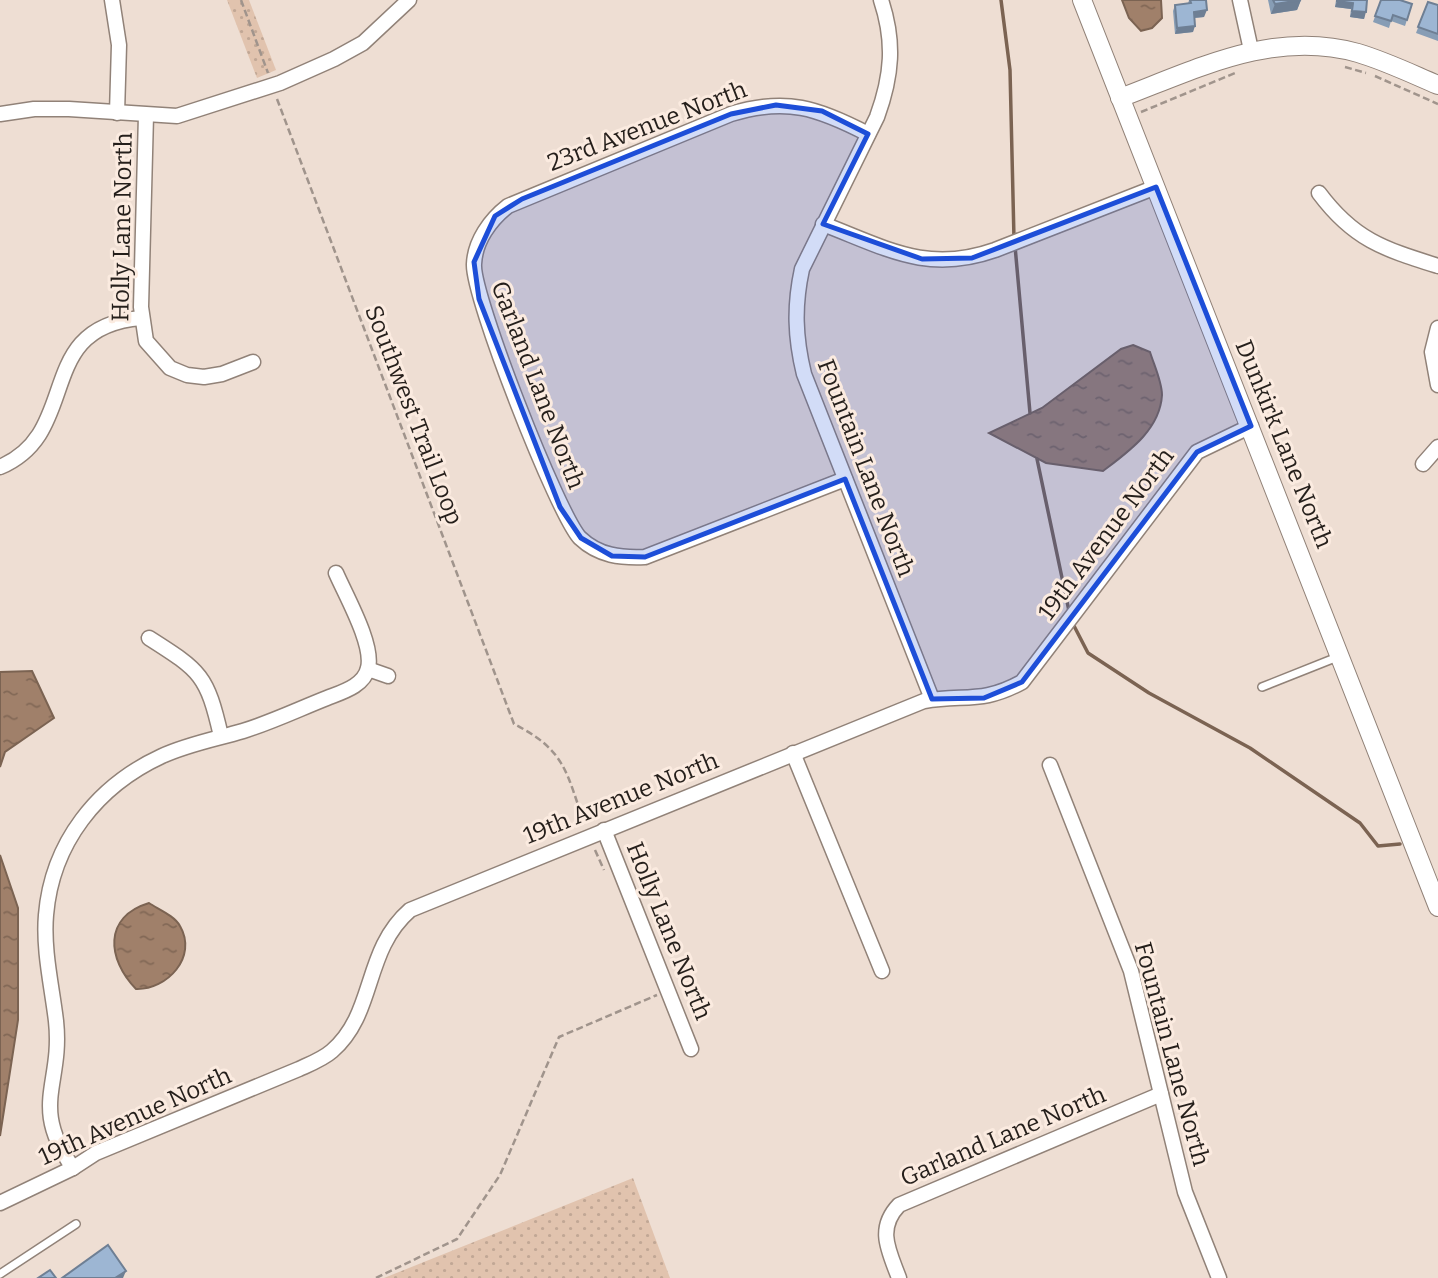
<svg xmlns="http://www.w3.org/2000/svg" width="1438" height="1278" font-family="Bitter,serif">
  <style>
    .grass { fill: url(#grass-dots) }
    .water { fill: url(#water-ripples); stroke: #7b6352; stroke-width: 2 }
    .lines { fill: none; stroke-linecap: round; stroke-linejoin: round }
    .stream { stroke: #7b6352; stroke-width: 3.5 }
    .service-casing { stroke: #918278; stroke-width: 10 }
    .minor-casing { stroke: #918278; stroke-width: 17 }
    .tertiary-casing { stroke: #918278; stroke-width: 20 }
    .path { stroke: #a0948c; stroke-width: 2.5; stroke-dasharray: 7 3.5; stroke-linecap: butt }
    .service { stroke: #fff; stroke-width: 7 }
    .minor { stroke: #fff; stroke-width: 14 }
    .tertiary { stroke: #fff; stroke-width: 18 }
    .wall { fill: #879db5 }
    .shaded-wall { fill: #6e7f94 }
    .building { fill: #9db6d3; stroke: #6e7f94; stroke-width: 2 }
    .marked { fill: #1d4ed8; fill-opacity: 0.2; stroke: #1d4ed8; stroke-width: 5; stroke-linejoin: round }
    .labels { text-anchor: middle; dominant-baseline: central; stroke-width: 6; stroke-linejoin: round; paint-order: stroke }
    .street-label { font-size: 24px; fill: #251f1b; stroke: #fbebe0 }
  </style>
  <defs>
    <pattern id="grass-dots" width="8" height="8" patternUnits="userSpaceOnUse" patternTransform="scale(1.75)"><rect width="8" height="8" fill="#e1c3ae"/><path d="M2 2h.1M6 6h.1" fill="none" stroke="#c1a795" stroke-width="1.8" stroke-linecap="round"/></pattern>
    <pattern id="water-ripples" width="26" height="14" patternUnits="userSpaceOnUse" patternTransform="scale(1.75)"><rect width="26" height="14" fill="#a0806a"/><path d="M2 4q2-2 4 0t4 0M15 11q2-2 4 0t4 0" fill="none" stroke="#826856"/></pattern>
  </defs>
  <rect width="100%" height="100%" fill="#eeded3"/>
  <!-- grass -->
  <g class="grass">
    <path d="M 227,0 L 249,0 L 276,70 L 257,78 Z"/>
    <path d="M 633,1178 L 670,1278 L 384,1278 Z"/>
  </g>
  <!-- water -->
  <g class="water">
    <path d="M 1122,0 L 1161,0 L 1162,18 L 1152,28 L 1141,31 L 1129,18 Z"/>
    <path d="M 1133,345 L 1150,352 C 1154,365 1162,382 1162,395 C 1160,430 1128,452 1103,471 L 1046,463 L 989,433 L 1042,408 L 1121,349 Z"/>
    <path d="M 32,671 L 54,718 L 5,752 L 0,767 L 0,672 Z"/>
    <path d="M 0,855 L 18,908 L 18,1020 L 0,1136 Z"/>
    <path d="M 149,903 C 158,909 175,916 180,926 C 198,957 167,990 136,989 C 107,959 103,917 149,903 Z"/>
  </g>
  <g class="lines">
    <!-- stream -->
    <g class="stream">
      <path d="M 1001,0 L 1010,70 L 1014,239"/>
      <path d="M 1015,246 L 1030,413"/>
      <path d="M 1037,459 L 1069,611"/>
      <path d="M 1072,622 L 1088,653 L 1149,693 L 1250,748 L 1360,823 L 1378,846 L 1400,844"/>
    </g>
    <!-- service casing -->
    <g class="service-casing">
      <g id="service">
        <path d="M 1262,687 L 1340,656"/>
        <path d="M 0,1274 L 76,1224"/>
      </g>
    </g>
    <!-- minor casing -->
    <g class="minor-casing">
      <g id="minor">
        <path d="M 112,0 L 119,45 L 117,113"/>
        <path d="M 881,0 C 895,42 892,76 877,117 L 802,269 C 794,306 795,337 804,374 L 932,699"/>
        <path d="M 1240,0 L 1251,50"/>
        <path d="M 0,114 L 34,109 L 69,109 L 177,116 L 280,83 L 334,59 L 363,43 L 409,0"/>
        <path d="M 146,115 L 141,307 L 146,341 L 170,368 L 187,375 L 204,377 L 222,374 L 253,362"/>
        <path d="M 1319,193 C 1354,240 1384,249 1438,266"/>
        <path d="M 823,224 C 886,248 927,274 995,250 L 1156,187"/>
        <path d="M 1438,328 L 1432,352 L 1438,385"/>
        <path d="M 1423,464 L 1438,447"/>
        <path d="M 0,467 C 83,432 32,327 141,318"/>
        <path d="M 845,479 L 645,557 C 621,558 599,556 580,538 C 558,515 472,296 474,264 C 475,241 490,220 508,206 L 731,114 C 786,97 818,108 868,134"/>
        <path d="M 149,638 C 201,671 207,675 221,736"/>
        <path d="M 368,669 L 388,676"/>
        <path d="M 793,753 L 882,971"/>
        <path d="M 1050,765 L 1131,971 L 1185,1192 L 1219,1278"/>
        <path d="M 604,830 L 691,1049"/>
        <path d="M 73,1168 C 29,1105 63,1085 56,1021 C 52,987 43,950 46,915 C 52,843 97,786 162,756 C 188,744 216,739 243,731 C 272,722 299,709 327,698 C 342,692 364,686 368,668 C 374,645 346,596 336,573"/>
        <path d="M 0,1203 L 73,1168 L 96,1153 L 299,1069 C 310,1064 323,1059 332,1051 C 376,1013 363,951 410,910 L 924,701 C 965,694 982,704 1022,682 L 1197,452 L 1251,426"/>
        <path d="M 899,1278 C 889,1251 876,1229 899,1205 L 1161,1094"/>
      </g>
    </g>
    <!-- tertiary casing -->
    <g class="tertiary-casing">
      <g id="tertiary">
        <path d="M 1082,0 L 1438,907"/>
        <path d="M 1120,98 C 1197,69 1274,29 1358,53 C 1385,61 1412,74 1438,85"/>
      </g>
    </g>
    <!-- path -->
    <g class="path">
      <path d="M 241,0 L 268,73"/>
      <path d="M 1345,67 L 1366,73"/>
      <path d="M 1375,76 L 1438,104"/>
      <path d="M 277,99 L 514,724 C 567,751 566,773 585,825"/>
      <path d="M 1141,112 L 1235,73"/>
      <path d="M 595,850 L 604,870"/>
      <path d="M 376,1278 L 457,1239 L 500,1175 L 559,1037 L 657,995"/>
    </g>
    <!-- service -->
    <use href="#service" class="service"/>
    <!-- minor -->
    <use href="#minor" class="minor"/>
    <!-- tertiary -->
    <use href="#tertiary" class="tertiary"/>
  </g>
  <!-- wall -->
  <g class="wall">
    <path d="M 1189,0 L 1206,0 L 1204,17 L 1195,18 L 1193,32 L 1175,34 L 1173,11 L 1175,5 L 1188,4 Z"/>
    <path d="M 1268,0 L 1301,0 L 1297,10 L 1271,14 Z"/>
    <path d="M 1336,0 L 1367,0 L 1364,19 L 1350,17 L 1351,9 L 1335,7 Z"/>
    <path d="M 1381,0 L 1412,4 L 1405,26 L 1391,21 L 1389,28 L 1373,22 Z"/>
    <path d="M 1428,2 L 1438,5 L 1438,41 L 1416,33 Z"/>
  </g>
  <!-- shaded-wall -->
  <g class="shaded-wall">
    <path d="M 1301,0 L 1297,10 L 1271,14 L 1275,4 Z"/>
    <path d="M 1337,1 L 1353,3 L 1351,9 L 1335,7 Z"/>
    <path d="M 1207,10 L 1204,17 L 1192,18 L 1194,12 Z"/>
    <path d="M 1352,11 L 1366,12 L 1364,19 L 1350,17 Z"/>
    <path d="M 1195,26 L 1193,32 L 1175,34 L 1177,28 Z"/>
    <path d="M 126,1271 L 123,1278 L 115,1278 Z"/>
  </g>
  <!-- building -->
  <g class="building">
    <path d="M 1190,0 L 1206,0 L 1207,10 L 1194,12 L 1195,26 L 1177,28 L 1175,5 L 1191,3 Z"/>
    <path d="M 1273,0 L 1301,0 L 1275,4 Z"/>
    <path d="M 1337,0 L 1367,0 L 1366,12 L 1352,11 L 1353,3 L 1337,1 Z"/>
    <path d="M 1381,0 L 1400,0 L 1412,4 L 1407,20 L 1393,15 L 1391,21 L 1375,16 Z"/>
    <path d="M 1428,2 L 1438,5 L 1438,34 L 1418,27 Z"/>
    <path d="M 108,1245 L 126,1271 L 115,1278 L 62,1278 Z"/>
    <path d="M 50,1270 L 56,1278 L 38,1278 Z"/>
  </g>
  <!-- marked area -->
  <path class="marked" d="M 776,105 L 822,111 L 868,134 L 823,224 L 922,259 L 972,258 L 1156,187 L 1251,426 L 1197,452 L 1022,682 L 984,698 L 932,699 L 845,479 L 645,557 L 612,556 L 581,538 L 560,507 L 479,299 L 474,262 L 495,216 L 522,199 L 731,114 Z"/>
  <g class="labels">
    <!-- street labels -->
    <g class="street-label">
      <text transform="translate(647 126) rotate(-21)">23rd Avenue North</text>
      <text transform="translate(122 227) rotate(-89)">Holly Lane North</text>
      <text transform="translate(538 385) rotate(69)">Garland Lane North</text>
      <text transform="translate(414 415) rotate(69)">Southwest Trail Loop</text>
      <text transform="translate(1284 444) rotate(68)">Dunkirk Lane North</text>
      <text transform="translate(866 468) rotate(69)">Fountain Lane North</text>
      <text transform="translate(1106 534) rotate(-53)">19th Avenue North</text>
      <text transform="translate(621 798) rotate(-22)">19th Avenue North</text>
      <text transform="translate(669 931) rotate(68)">Holly Lane North</text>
      <text transform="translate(1172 1054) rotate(75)">Fountain Lane North</text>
      <text transform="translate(135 1116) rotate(-24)">19th Avenue North</text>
      <text transform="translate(1003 1136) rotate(-23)">Garland Lane North</text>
    </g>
  </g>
</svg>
